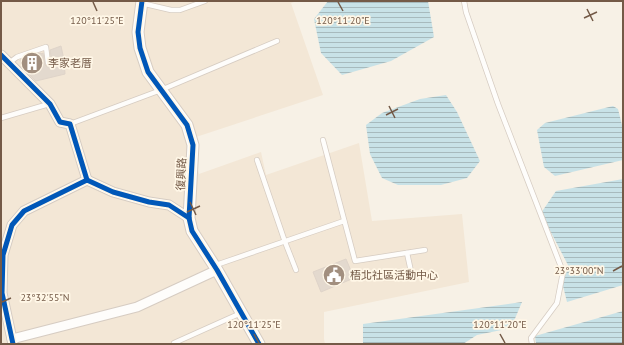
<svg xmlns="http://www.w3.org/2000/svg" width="624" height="345" font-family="'PT Sans','Noto Sans TC',sans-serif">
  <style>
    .residential { fill: #f3e7d6 }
    .water { fill: url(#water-rules) }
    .building { fill: #e3d9ce; stroke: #dfd4c9 }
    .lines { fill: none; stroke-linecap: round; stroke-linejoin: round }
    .service-casing { stroke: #d6ccc2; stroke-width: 6 }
    .minor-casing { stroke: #d6ccc2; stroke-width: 11 }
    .tertiary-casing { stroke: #d6ccc2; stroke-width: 13 }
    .service { stroke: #fefdfb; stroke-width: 4.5 }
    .minor { stroke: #fefdfb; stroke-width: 9 }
    .tertiary { stroke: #fefdfb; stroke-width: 11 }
    .cycleway-casing { stroke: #fff7e7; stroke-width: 8 }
    .cycleway { stroke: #0057b8; stroke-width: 5 }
    .ticks { fill: none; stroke: #745a47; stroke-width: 1.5 }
    .labels { text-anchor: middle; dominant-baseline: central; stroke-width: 3.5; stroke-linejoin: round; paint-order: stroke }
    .poi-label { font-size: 11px; fill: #745a47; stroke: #fff7e7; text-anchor: start }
    .street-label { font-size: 11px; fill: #745a47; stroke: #fff7e7 }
    .ticks-label { font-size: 10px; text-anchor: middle; fill: #745a47; stroke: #fff7e7; stroke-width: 3.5; stroke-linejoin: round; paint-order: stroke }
  </style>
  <defs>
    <pattern id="water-rules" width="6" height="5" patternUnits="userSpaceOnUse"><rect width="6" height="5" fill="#c8e2e7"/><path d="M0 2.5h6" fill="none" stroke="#a7babd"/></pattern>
  </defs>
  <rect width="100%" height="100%" fill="#f7f1e6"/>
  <!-- residential -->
  <path class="residential" d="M 1,1 L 297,1 L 291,3 L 323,95 L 190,139 L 199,174 L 261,152 L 266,175 L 359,143 L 372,221 L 462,214 L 469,282 L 324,312 L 324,339 L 325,344 L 1,344 L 1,319 L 4,318 L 1,308 Z"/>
  <!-- water -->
  <g class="water">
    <path d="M 328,1 L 428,1 L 434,37 L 391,61 L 342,75 L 321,53 L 314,19 Z"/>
    <path d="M 446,95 L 457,112 L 480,161 L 467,178 L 441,185 L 398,185 L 382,178 L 370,154 L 366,125 L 382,113 L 420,99 Z"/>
    <path d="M 613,106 L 618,109 L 623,129 L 623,160 L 555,176 L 544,167 L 537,130 L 545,123 Z"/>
    <path d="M 623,179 L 623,285 L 567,302 L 562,282 L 569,267 L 541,213 L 556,191 Z"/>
    <path d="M 522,302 L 511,328 L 477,335 L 463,344 L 363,344 L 363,324 Z"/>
    <path d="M 623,311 L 623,344 L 536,344 L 535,336 Z"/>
  </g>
  <!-- building -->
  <g class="building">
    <path d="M 61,46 L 64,60 L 65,74 L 36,81 L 22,67 L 20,60 L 41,53 L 41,54 L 43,53 L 45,65 L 47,67 L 50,66 L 52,63 L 50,50 Z"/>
    <path d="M 346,259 L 354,278 L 321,292 L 313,272 Z"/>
  </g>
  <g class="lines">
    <!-- service casing -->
    <g class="service-casing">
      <g id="service">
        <path d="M 464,1 L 466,12 L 498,104 L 563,272 L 557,303 L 531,338 L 532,344"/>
        <path d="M 141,3 L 171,10 L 180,10 L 205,1"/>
        <path d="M 9,63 L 17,57 L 46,47 L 48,63"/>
        <path d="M 1,118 L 49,104"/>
        <path d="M 70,124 L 161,90 L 277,41"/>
        <path d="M 323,140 L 355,261 L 425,250"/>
        <path d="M 257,160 L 285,242 L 296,270"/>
        <path d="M 407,253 L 412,276"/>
        <path d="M 216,265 L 344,221"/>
        <path d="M 174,343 L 241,313"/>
      </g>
    </g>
    <!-- minor casing -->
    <g class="minor-casing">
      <g id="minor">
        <path d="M 1,55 L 50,104 L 60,122 L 70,124 L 87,180"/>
        <path d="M 12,339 L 137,307 L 217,270"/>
        <path d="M 13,344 L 2,293 L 3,255 L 12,225 L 24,211 L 87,180 L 113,192 L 149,202 L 169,205 L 189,218"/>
      </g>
    </g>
    <!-- tertiary casing -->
    <g class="tertiary-casing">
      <path id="tertiary" d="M 142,1 L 138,32 L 140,48 L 148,72 L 187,125 L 193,145 L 189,218 L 192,231 L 217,270 L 259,344"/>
    </g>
    <!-- service -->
    <use href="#service" class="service"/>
    <!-- minor -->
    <use href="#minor" class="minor"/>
    <!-- tertiary -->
    <use href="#tertiary" class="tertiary"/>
    <!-- cycleway casing -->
    <g class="cycleway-casing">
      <g id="cycleway">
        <path d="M 142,1 L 138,32 L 140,48 L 148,72 L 187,125 L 193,145 L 189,218 L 192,231 L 217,270 L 259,344"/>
        <path d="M 1,55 L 50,104 L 60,122 L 70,124 L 87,180"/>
        <path d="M 13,344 L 2,293 L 3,255 L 12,225 L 24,211 L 87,180 L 113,192 L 149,202 L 169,205 L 189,218"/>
      </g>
    </g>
    <!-- cycleway -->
    <use href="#cycleway" class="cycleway"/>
  </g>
  <!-- ticks -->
  <path class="ticks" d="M 93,2 L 97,11M 338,2 L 343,11M 587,9 L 593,21M 584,18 L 597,12M 389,106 L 395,118M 386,115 L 398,109M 190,202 L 196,215M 187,212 L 200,206M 613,271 L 622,266M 2,302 L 11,298M 254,334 L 259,343M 500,334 L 505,343"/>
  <!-- icons -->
  <defs>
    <g id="building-disc" transform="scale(1.15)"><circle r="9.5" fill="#a28f7f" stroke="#fff7e7"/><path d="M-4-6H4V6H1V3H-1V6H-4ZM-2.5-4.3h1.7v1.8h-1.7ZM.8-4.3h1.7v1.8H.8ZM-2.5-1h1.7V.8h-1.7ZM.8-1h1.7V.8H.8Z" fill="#fff"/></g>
    <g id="civic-disc" transform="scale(1.15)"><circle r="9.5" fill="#a28f7f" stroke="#fff7e7"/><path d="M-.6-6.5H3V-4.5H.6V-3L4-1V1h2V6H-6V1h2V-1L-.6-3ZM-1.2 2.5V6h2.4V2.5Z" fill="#fff"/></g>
  </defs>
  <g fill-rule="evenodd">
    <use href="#building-disc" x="32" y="63"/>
    <use href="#civic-disc" x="334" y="275"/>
  </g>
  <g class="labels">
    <!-- poi labels -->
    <g class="poi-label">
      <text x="48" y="63">李家老厝</text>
      <text x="350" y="275">梧北社區活動中心</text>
    </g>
    <!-- street labels -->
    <g class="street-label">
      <text transform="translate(181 174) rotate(-87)">復興路</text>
    </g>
  </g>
  <g class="ticks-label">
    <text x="97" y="24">120°11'25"E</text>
    <text x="343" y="24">120°11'20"E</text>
    <text x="579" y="274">23°33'00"N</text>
    <text x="45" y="301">23°32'55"N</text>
    <text x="254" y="328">120°11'25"E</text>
    <text x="500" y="328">120°11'20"E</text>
  </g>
  <!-- border -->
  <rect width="624" height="345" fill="none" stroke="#745a47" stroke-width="4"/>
</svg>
